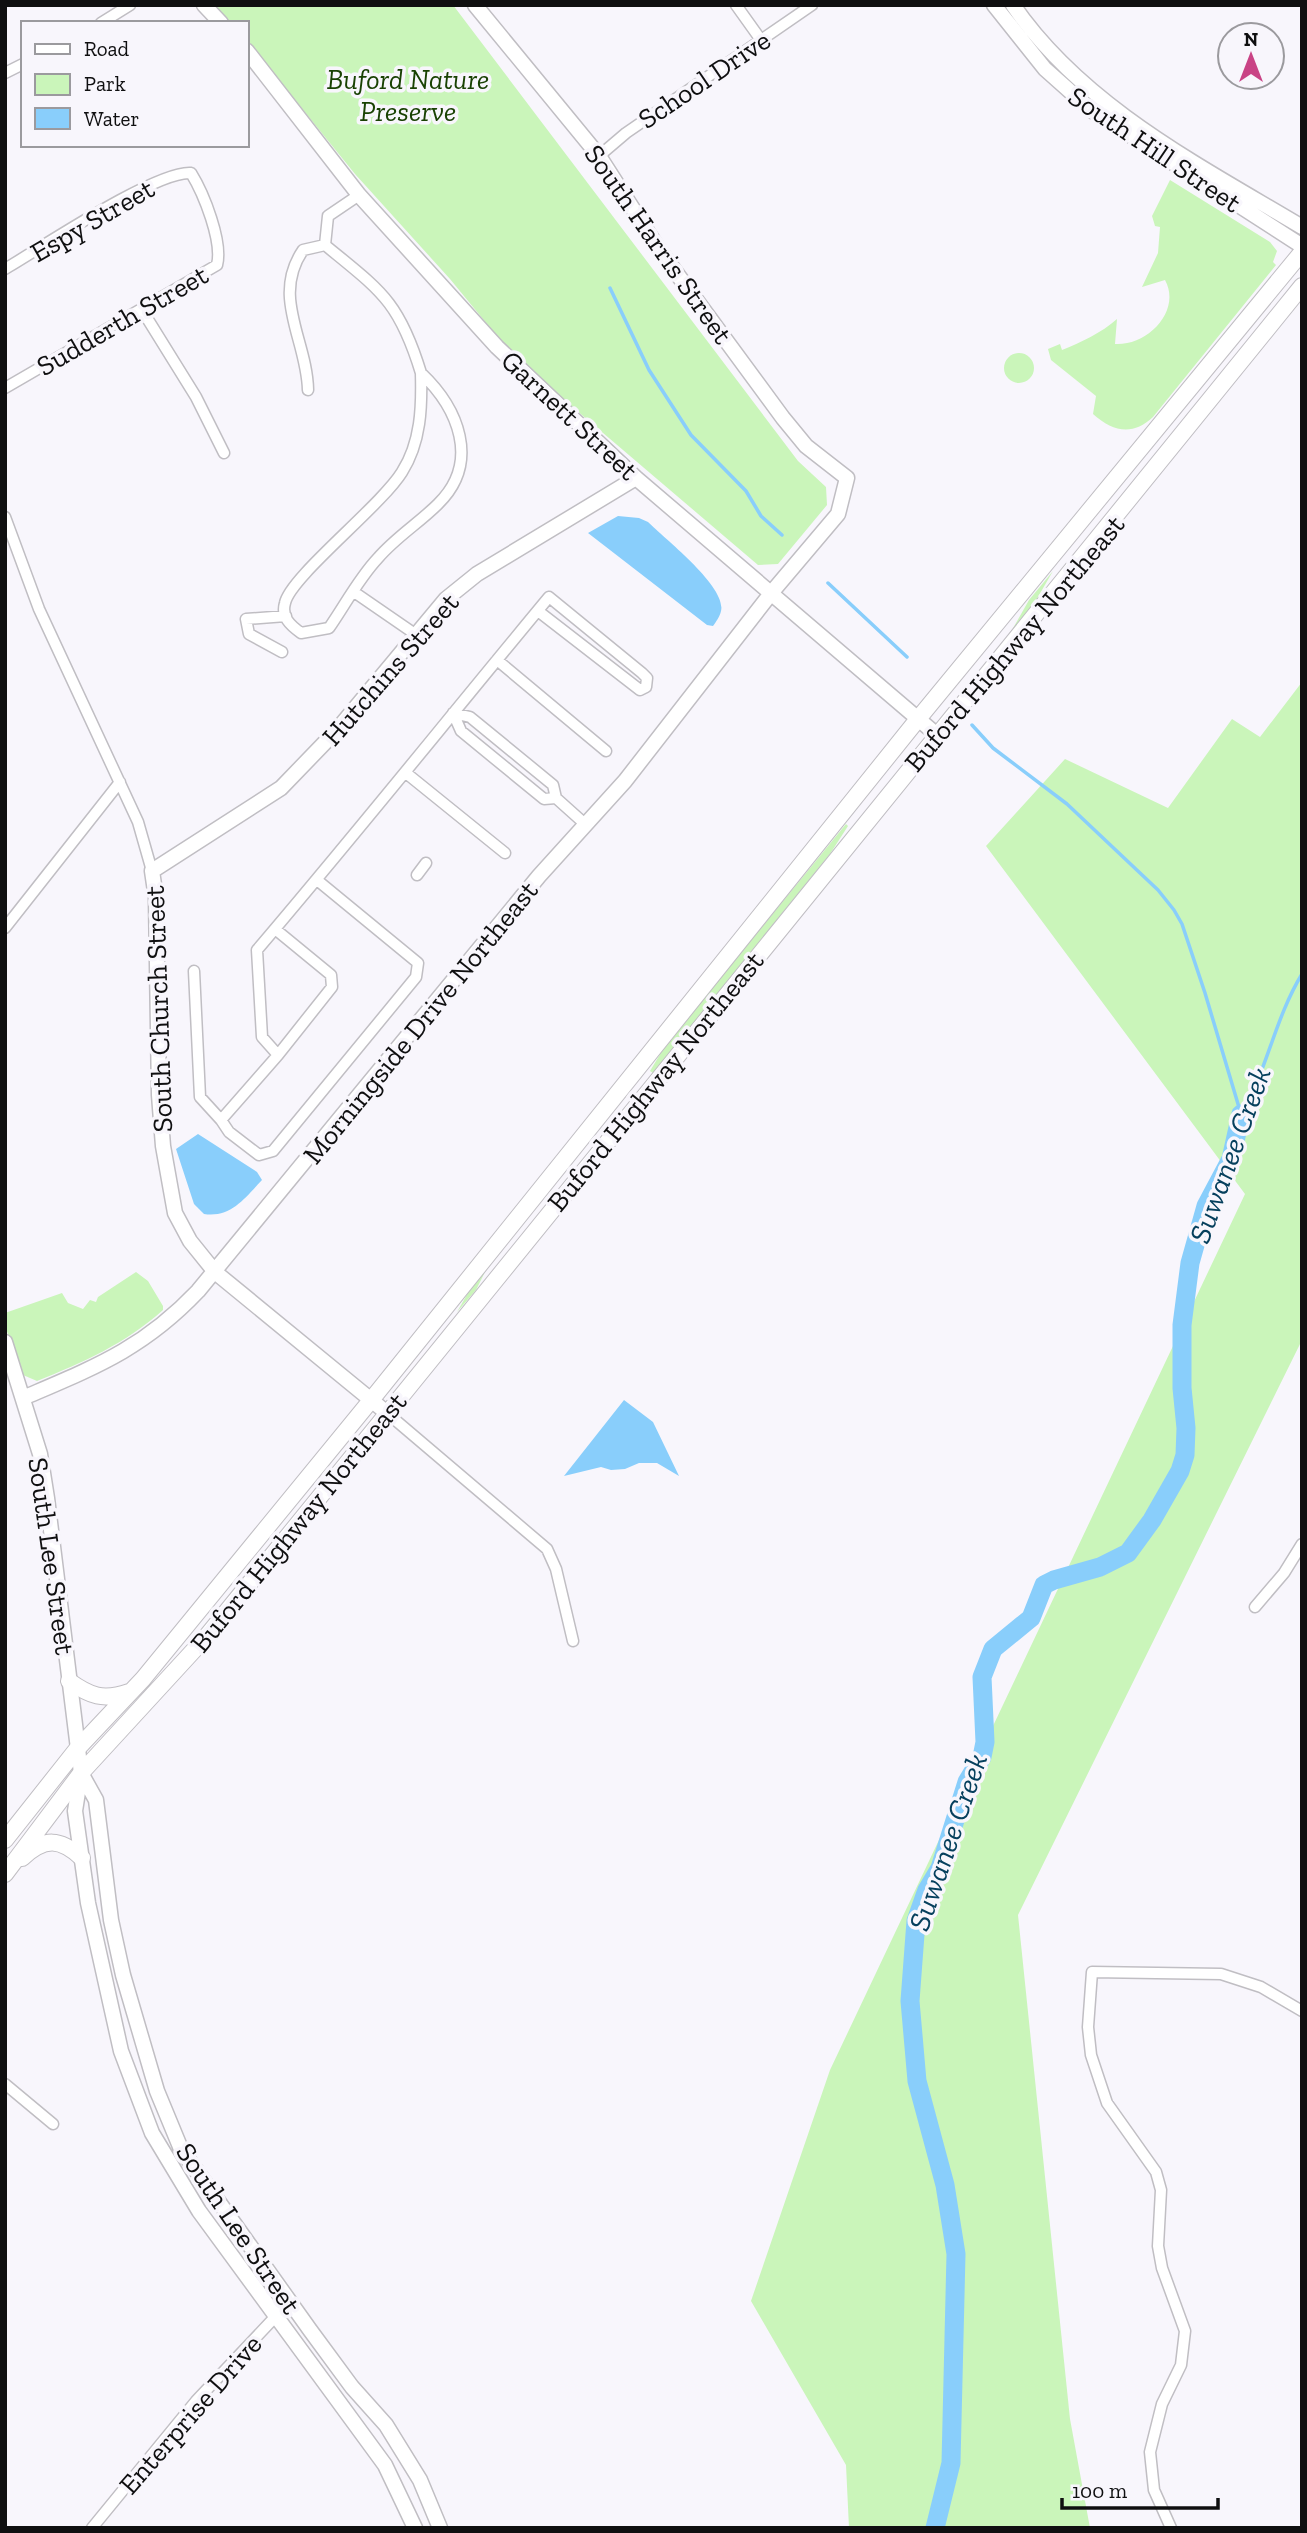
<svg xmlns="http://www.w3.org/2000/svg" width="1307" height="2533" font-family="'Zilla Slab',serif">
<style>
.green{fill:#caf5ba}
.water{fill:#89cefb}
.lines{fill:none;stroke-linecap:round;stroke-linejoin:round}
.stream{stroke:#89cefb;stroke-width:3.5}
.river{stroke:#89cefb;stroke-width:19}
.street-casing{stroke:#c0bec3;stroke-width:13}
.secondary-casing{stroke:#c0bec3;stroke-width:17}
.primary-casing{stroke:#c0bec3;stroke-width:18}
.street{stroke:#fff;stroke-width:10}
.secondary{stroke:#fff;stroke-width:14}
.primary{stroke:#fff;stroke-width:16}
.labels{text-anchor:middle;stroke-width:7;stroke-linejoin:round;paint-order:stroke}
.park-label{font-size:28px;font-style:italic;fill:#194203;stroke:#f8f6fc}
.street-label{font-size:28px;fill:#0f0f10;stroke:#f8f6fc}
.water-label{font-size:30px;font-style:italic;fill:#06405d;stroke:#f8f6fc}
</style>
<rect width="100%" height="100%" fill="#f8f6fc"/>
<path class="green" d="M215,5H453L798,461L826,487L827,505L778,564L758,565L515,358L450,279L355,174L247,41V23H230Z
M1170,180L1270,242L1277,251L1273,262L1276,265L1153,417C1133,436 1113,432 1093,414L1096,396L1051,360L1048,349L1060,344L1062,350C1082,342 1101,333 1117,319L1115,344C1147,346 1182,311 1165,280L1142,287L1158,253L1160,227L1155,226L1152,216Z
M1004 368a15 15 0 1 1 30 0a15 15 0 1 1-30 0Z
M1053,571L1031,609L1008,637L1029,600Z
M1302,682V1340L1018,1915L1070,2419L1090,2528H849L846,2465L751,2301L830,2070L1245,1194L986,846L1065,759L1168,808L1232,719L1260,737Z
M846,824L848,826L830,854L653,1073L650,1071L665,1046Z
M491,1260L476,1290L457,1312L477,1277Z
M136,1272L148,1281L163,1306V1310C125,1344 84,1362 37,1381L23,1375L5,1326V1313L62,1293L68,1303L83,1309L90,1300L96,1302L98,1297Z"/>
<path class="water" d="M618,516L639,518L648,522C665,539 727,587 721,611C720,616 716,622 713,626L707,625L588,533Z
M198,1134L257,1172L262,1180C245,1198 231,1218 204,1214L194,1204L176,1149Z
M624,1400L653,1422L679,1476L657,1463H639L625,1469L611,1470L601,1467L564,1476Z"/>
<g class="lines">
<path class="stream" d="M610,288L649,370L691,435L746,491L761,516L782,535
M828,583L907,657
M972,725L993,748L1067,804L1158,890L1174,910L1182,924L1205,993L1241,1114
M1242,1113C1267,1070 1275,1018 1302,974"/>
<path class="river" d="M935,2528L951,2463L956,2254L945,2185L917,2081L910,2001L916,1921L927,1890L940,1868L967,1782L982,1757L985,1742L982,1677L993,1649L1031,1618L1044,1585L1054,1580L1100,1567L1128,1553L1152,1520L1180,1471L1185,1455L1186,1428L1182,1388V1325L1190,1263L1206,1206L1231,1159L1241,1114"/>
<g class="street-casing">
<path id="street" d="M736,5L761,40
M101,23L130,5
M5,73L23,64
M599,156L626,133L812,5
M325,245C381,291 399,301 421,373
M5,269C41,248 157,170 191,173C204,194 223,242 217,265L5,388
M142,310L196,397L224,453
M421,373C458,408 481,462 438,504C419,523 396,537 378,558C359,578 345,605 329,628L301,633C290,625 281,617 285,603C290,577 381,506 402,472C421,442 422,407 421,373Z
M308,390C307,340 271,297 303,250L325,245L328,216L359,195
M5,517L39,609L138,822L152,871
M354,592L415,634
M282,652L249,634L246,619L286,616
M497,660L606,751
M406,773L505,853
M556,798L544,799L461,731L453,713L470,717L553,785L556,798L585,824
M417,875L426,863
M5,928L120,782
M275,929L331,975L332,987L278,1055
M194,971L200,1097L221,1120L278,1055L262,1037L257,950C356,834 451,715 549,597L642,673L647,678L646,687L640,690L538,611
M221,1120L229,1132L259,1155L273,1151L416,977L418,963L317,880
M387,1413L547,1549L556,1569L573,1641
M1255,1607L1284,1573L1302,1544
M5,2084L53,2124
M92,2528L196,2401L276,2316L292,2305
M1171,2528L1154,2490L1150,2452L1162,2404L1181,2365L1185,2331L1162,2268L1158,2246L1161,2190L1156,2172L1107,2103L1091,2055L1088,2027L1092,1972L1221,1974L1261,1987L1302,2011"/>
</g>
<g class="secondary-casing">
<path id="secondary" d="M204,5L221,23
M994,5L1045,69L1091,110L1302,246
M1013,5C1082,106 1200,166 1302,227
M247,51L359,195L497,347L636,478L937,735
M5,1342L40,1454L47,1498L81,1773L75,1811L88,1903L121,2051L152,2133L199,2211L385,2465L415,2528
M23,1398C95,1367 143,1349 198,1291L539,876L625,781L772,592L838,514L847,478L806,446L783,418L658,248L599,156L475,5
M387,1413L215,1272L190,1241L175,1213L163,1146L159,1095L156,898L152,871L281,788L337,730L446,599L477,574L636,478
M81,1773L96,1800L111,1920L123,1975L157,2091L181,2149L310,2330L352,2387L386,2425L420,2480L440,2528"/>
</g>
<g class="primary-casing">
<path id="primary" d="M69,1681C90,1696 103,1701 129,1692
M5,1840L77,1749L143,1679L372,1399L918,719L1302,252
M22,1858C45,1837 60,1838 82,1858
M5,1874L81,1773L206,1637L1302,286"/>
</g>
<use href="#street" class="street"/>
<use href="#secondary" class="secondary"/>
<use href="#primary" class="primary"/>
</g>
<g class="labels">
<g class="park-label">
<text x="408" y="89">Buford Nature<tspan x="408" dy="32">Preserve</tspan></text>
</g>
<g class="street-label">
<text transform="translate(704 79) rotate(-34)" y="10">School Drive</text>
<text transform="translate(1155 149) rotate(34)" y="10">South Hill Street</text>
<text transform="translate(92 220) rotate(-30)" y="10">Espy Street</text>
<text transform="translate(659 244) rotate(55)" y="10">South Harris Street</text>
<text transform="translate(122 320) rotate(-30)" y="10">Sudderth Street</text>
<text transform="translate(570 415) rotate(43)" y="10">Garnett Street</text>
<text transform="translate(1014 643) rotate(-50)" y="10">Buford Highway Northeast</text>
<text transform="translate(390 669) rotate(-49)" y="10">Hutchins Street</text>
<text transform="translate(158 1009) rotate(-92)" y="10">South Church Street</text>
<text transform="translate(420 1022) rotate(-51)" y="10">Morningside Drive Northeast</text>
<text transform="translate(655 1081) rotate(-51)" y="10">Buford Highway Northeast</text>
<text transform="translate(298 1522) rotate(-51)" y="10">Buford Highway Northeast</text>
<text transform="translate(52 1556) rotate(82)" y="10">South Lee Street</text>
<text transform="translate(239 2228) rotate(56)" y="10">South Lee Street</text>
<text transform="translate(190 2414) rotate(-49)" y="10">Enterprise Drive</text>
</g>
<g class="water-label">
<text transform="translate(1230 1155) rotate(-70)" y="10">Suwanee Creek</text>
<text transform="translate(948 1842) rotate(-71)" y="10">Suwanee Creek</text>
</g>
</g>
<rect width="1307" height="2533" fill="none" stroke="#0f0f10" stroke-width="14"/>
<rect x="21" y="21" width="228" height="126" fill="#f8f6fc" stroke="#9b9a9e" stroke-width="2"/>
<rect x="35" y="44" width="35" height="10" fill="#ffffff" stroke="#9b9a9e" stroke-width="2"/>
<text x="84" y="56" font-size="21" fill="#0f0f10">Road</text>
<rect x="35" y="74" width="35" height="21" fill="#caf5ba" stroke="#9b9a9e" stroke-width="2"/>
<text x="84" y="91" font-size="21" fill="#0f0f10">Park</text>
<rect x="35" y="108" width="35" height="21" fill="#89cefb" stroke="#9b9a9e" stroke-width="2"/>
<text x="84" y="126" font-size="21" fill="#0f0f10">Water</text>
<g transform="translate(1251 56)"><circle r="33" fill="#f8f6fc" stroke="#9b9a9e" stroke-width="2"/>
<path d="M0-5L12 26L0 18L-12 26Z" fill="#c94385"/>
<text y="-10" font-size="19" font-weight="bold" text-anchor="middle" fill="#0f0f10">N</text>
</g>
<path d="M1062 2498v10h156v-10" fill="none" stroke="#0f0f10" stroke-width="3.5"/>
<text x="1072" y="2498" font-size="21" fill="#0f0f10" stroke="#f8f6fc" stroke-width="5" paint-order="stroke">100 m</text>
</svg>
